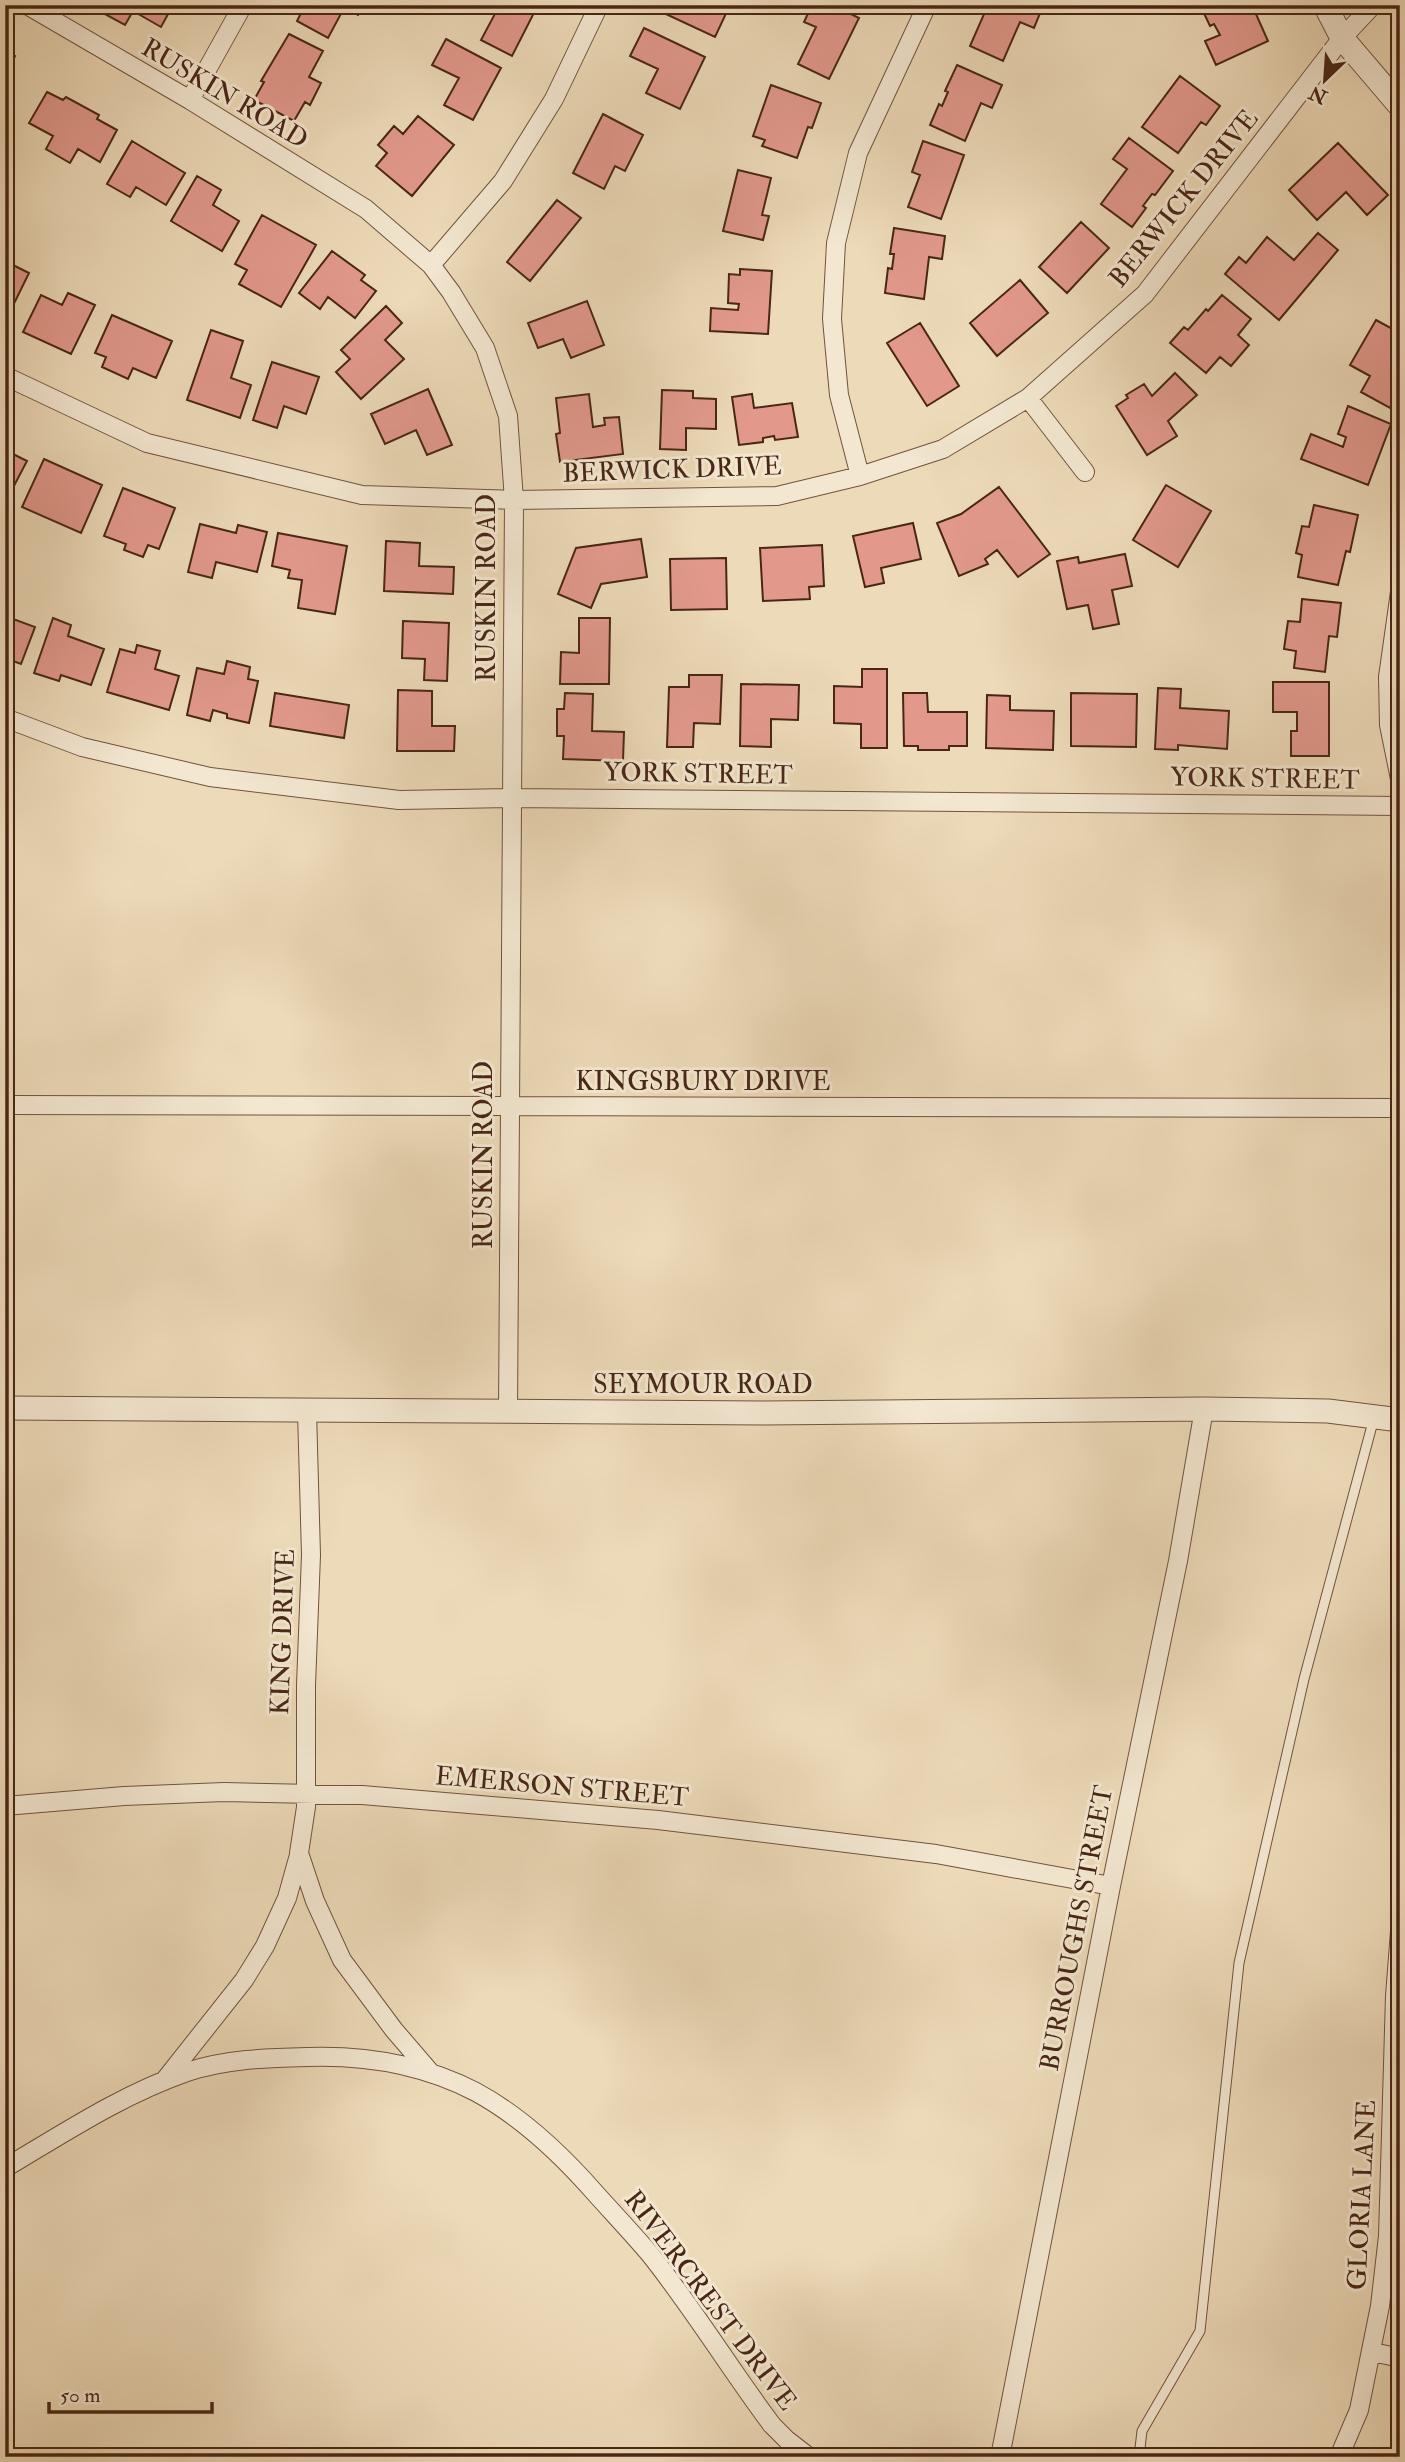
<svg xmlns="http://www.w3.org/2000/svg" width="1405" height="2462" font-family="'IM FELL Double Pica',serif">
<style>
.building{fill:#e2998c;stroke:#492615;stroke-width:2}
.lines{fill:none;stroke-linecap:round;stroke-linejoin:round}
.service-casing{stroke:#72533e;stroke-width:11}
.minor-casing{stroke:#72533e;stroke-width:20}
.tertiary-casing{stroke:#72533e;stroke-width:25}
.service{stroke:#f3e7d1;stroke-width:9}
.minor{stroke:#f3e7d1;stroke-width:18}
.tertiary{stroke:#f3e7d1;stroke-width:23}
.labels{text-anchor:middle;stroke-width:6;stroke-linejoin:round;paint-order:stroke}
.street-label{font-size:26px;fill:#492615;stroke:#f3e7d1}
</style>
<rect width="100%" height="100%" fill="#eddab8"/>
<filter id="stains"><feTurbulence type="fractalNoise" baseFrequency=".00286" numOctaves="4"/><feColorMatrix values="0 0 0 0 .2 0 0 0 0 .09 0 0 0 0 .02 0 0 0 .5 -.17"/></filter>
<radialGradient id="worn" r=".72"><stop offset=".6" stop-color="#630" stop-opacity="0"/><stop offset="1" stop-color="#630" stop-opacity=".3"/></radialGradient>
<path class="building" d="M103,5H173L161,27L133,11L125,25L99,11Z
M305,5H363L358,15L344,8L328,38L297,21Z
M488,5H538L512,56L481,40L497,10Z
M655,5H730L715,37L653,8Z
M812,5H833L859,18L829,79L798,64L816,27L804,22Z
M988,5L1043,6L1034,28L1020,22L1003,61L970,46Z
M1204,5H1252L1268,41L1216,65L1205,41L1220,35L1214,24L1210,26L1201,7Z
M644,28L705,57L680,109L646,93L658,69L630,56Z
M289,34L323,51L309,77L321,83L310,105L305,102L294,121L254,100L264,82L261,81Z
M446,39L501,68L473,120L444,105L459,78L432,65Z
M5,51L15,56L5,78Z
M957,65L1002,85L992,108L981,103L965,141L930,125L939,104L942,106L948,92L945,91Z
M1180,76L1220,106L1206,125L1201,122L1178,153L1142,127Z
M771,85L821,103L812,128L808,127L797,158L762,146L765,140L753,136Z
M47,92L63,100L66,97L99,115L97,119L117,130L100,162L78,149L70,163L46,149L53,136L29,123Z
M603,114L643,135L625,171L615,166L604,189L573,173Z
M418,116L454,145L412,196L376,166L387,153L378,145L394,126L403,134Z
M1129,138L1173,171L1155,195L1152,194L1143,206L1146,208L1132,227L1101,204L1127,169L1113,159Z
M132,141L185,173L166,205L136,187L130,197L107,184Z
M923,141L964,155L941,219L908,207L920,175L912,172Z
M1338,143L1388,195L1367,215L1346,192L1317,220L1289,190Z
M738,170L771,178L762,215L769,216L763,240L723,231Z
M197,176L221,190L213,205L239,221L222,251L171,221Z
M557,200L581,218L530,281L507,262Z
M262,215L316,245L281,307L239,284L247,270L235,264Z
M1081,222L1109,248L1067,293L1039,267Z
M894,228L945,236L942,259L929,257L924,299L885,293L888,268L892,269L894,254H890Z
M1318,233L1338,250L1279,320L1225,274L1239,257L1246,263L1267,237L1294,260Z
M332,251L365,275L361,280L376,291L355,318L328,297L320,309L299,293Z
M5,261L29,273L7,318L5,317Z
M740,269L772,271L768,334L710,331L711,308L738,310L739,304L728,303L729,274L740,275Z
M1020,280L1048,313L997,356L970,323Z
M68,293L95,305L71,354L23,332L41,295L62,305Z
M1222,295L1251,319L1238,335L1249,345L1231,366L1220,357L1206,373L1170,343L1184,327L1188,330L1206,309L1208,311Z
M587,301L604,345L571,358L563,339L538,348L528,323Z
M386,306L402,323L385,340L404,359L361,399L336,372L350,359L341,350Z
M112,315L172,341L156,378L133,368L128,379L102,367L106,357L95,353Z
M1376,320L1400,333V391L1390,408L1361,392L1370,376L1350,365Z
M920,323L959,386L927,406L887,343Z
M211,330L243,341L231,378L251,385L240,418L187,400Z
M272,362L319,377L306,414L284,406L277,428L253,420Z
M1175,373L1197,395L1168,421L1177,436L1147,455L1116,406L1128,398L1126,395L1144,384L1152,396Z
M428,389L452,445L427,455L416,430L385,444L371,414Z
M662,390L693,391V398L716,399V429L686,428V450L660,449Z
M589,394L593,427L605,425L604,418L619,417L623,454L560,462L556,434L560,433L556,398Z
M752,394L754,408L792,403L798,437L775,440L774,436L763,438V442L739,445L732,397Z
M1348,406L1391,424L1368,485L1301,459L1311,434L1343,447L1346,437L1338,434Z
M5,450L27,461L5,503Z
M44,459L102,485L81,533L22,507Z
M1166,485L1211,511L1178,567L1133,540Z
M999,487L1050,554L1018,577L997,550L985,559L988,564L959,576L937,523L961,514Z
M123,488L175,508L159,549L148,545L143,557L124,550L126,544L104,536Z
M1314,505L1358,515L1350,552L1346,551L1338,585L1298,577L1302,555L1296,553L1302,526L1309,527Z
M913,523L921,559L881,568L884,583L865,587L853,536Z
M200,524L236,533L238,525L267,532L257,572L216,562L212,578L188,572Z
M278,533L347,546L335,614L298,608L302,580L288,578L290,570L272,566Z
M641,539L647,577L601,584L591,608L558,594L576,548Z
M386,541L420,543L419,566L454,567L453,594L384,591Z
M822,545L824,586L809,587L810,599L763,601L760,548Z
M1125,554L1132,586L1112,590L1119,624L1093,629L1088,605L1067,609L1057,561L1078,557L1079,563Z
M726,558L727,609L671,610L670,559Z
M1302,599L1341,603L1337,637L1329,636L1325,672L1294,668L1296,651L1284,649L1288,621L1300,622Z
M5,616L35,627L21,664L5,658Z
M53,618L71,625L68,636L104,649L91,685L61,675L59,681L34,673Z
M579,618H610L609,684H560L561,652L579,653Z
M403,621L449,623L447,681L424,680L425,659L402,658Z
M137,645L160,651L155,669L179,676L169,710L107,692L120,649L135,653Z
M227,661L250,667L248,679L258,681L249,723L227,718V714L213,710L210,721L187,715L197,668L224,674Z
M862,669H887V748H861V724L834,723V686L862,687Z
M689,675H722L720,724L694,723L693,747H667L669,687H689Z
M1273,682H1329V756H1291V731H1297V712H1273Z
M741,684L799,685L798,720L771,719V747L740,746Z
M1158,688L1181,689L1180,708L1229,711L1227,749L1178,745V750L1155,749Z
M398,690L432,691V726H455L454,751H397Z
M275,693L349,705L344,738L270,726Z
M565,693L593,694L592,731L624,732L623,761L563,759L564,736H557V709H564Z
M903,693H927L928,712H967V746H949V750H918V746H904Z
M1071,693L1137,694L1136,747L1071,746Z
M987,695L1010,696V710L1054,711L1053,750L986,748Z"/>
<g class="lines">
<g class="service-casing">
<path id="service" d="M1139,2457L1142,2431L1200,2331L1239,1963L1304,1679L1374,1418"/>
</g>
<g class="minor-casing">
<path id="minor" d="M27,5L190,100L366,209L431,265L451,292L485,348L508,416L514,500L508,1412
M190,100L243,5
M431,265L503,181L554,99L599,5
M5,376L147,443L362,495L514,500L777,496L860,476L943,449L1028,398L1145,294L1342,38L1373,5
M1028,398L1085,472
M860,476L839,395L832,319L836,243L858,153L927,5
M1400,592L1388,677L1389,725L1400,779
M5,718L82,747L210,777L399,800L512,798L1400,806
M5,1105L1400,1108
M307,1411L311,1555L306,1685V1807L299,1853L315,1901L342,1960L394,2030L431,2073
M5,1806L124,1796L224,1792L362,1795L658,1820L936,1854L1111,1886
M164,2081L244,1980L265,1946L287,1898L299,1855
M5,2168C64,2133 121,2095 187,2072C226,2059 266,2058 307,2057C365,2055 424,2065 476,2092C522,2117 562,2155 596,2194C614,2214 632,2233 649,2253C693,2308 730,2369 772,2425L787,2440L809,2457
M1373,2352L1400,2358
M1000,2457L1111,1886L1178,1561L1204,1409
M1339,2457L1359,2410L1380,2306L1388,2236L1395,1996L1400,1931"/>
</g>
<g class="tertiary-casing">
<path id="tertiary" d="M1325,5L1342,38L1400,106
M5,1408L764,1413L1204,1409L1328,1411L1400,1420"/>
</g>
<use href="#service" class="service"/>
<use href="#minor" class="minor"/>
<use href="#tertiary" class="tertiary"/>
</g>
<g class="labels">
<g class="street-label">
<text transform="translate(225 93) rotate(31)" y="9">RUSKIN ROAD</text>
<text transform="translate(1183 198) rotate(-51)" y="9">BERWICK DRIVE</text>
<text transform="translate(672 469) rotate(-2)" y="9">BERWICK DRIVE</text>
<text transform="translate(486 588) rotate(-90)" y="9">RUSKIN ROAD</text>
<text transform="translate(698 773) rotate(1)" y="9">YORK STREET</text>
<text transform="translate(1265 778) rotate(1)" y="9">YORK STREET</text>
<text x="703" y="1090">KINGSBURY DRIVE</text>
<text transform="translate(483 1155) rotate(-90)" y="9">RUSKIN ROAD</text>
<text x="703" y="1393">SEYMOUR ROAD</text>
<text transform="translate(282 1632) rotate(-88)" y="9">KING DRIVE</text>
<text transform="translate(562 1786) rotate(5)" y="9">EMERSON STREET</text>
<text transform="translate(1076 1928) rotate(-79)" y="9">BURROUGHS STREET</text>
<text transform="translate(1361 2195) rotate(-87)" y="9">GLORIA LANE</text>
<text transform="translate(711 2300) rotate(53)" y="9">RIVERCREST DRIVE</text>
</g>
</g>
<rect width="1405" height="2462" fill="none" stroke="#eddab8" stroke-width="28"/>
<rect x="7" y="7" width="1391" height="2448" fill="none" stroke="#492615" stroke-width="3.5"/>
<rect x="14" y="14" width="1377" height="2434" fill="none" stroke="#492615" stroke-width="2"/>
<g transform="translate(1325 80) rotate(205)" stroke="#f3e7d1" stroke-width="5" paint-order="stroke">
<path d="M0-5L12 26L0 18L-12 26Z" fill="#492615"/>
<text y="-10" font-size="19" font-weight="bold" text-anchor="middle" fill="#492615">N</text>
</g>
<path d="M49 2402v10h163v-10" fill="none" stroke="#492615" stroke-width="3.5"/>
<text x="60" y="2402" font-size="21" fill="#492615" stroke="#f3e7d1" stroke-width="5" paint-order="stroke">50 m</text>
<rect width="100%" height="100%" filter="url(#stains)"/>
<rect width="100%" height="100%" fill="url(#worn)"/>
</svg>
